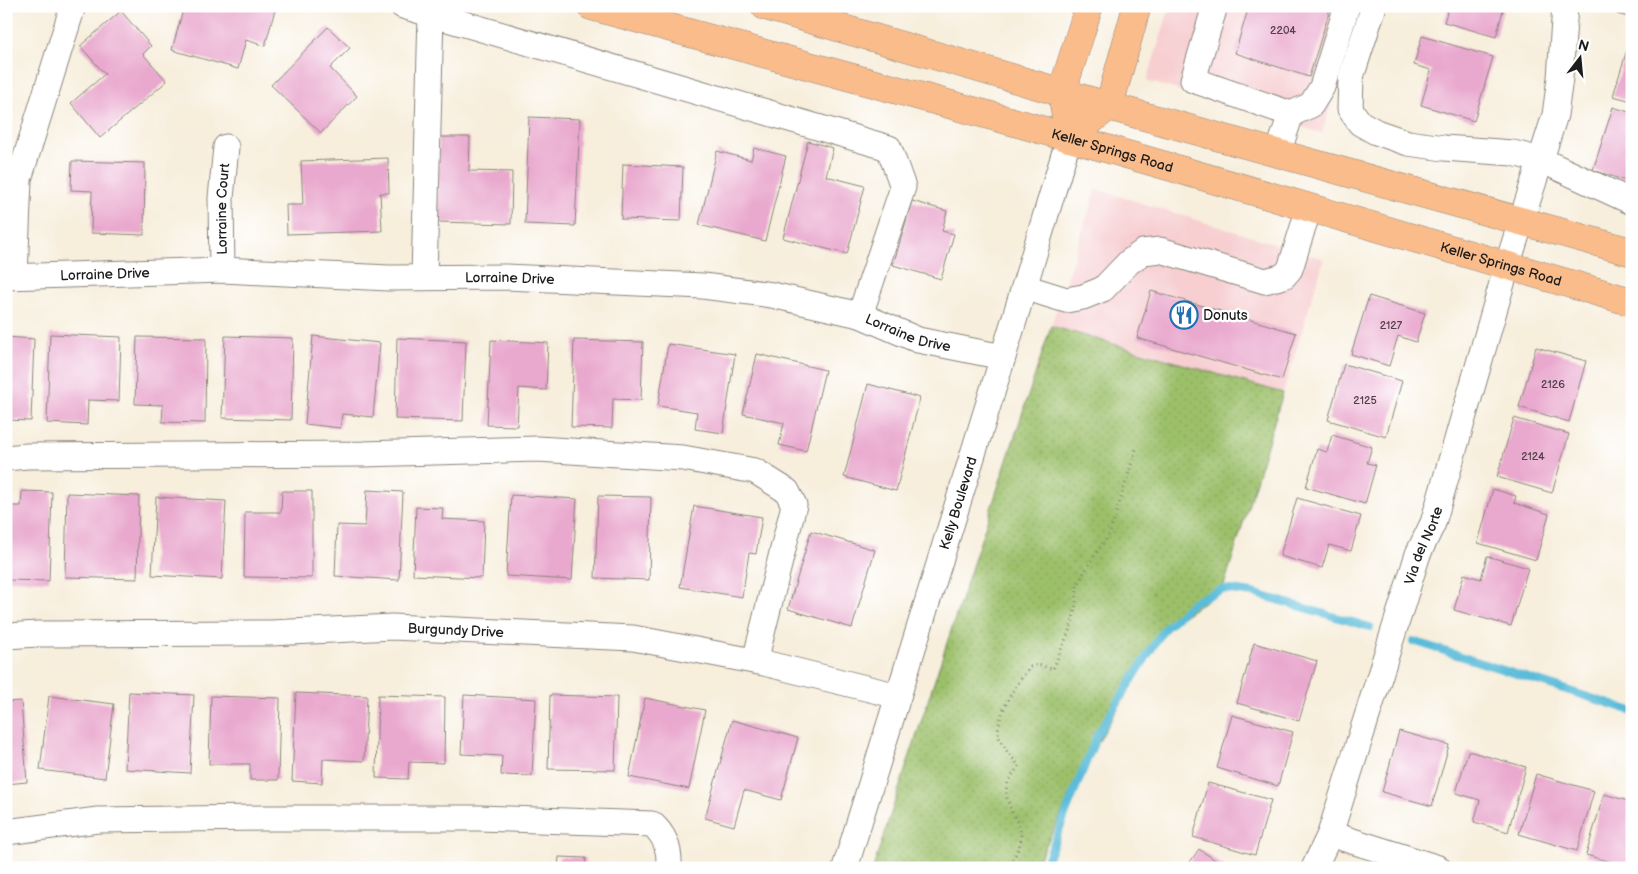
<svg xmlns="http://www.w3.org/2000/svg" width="1638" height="874" font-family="'Balsamiq Sans',sans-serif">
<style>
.built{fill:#f7cfd1}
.park{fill:url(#park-dots);stroke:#5c6e43}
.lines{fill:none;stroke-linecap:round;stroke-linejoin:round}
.stream{stroke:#5abcd9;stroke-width:8}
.building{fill:#e9a8ce}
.minor-casing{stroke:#8a857c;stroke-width:27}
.major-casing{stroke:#8a857c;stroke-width:29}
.path{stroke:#8a857c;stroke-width:3;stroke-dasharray:1 4;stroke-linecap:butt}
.minor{stroke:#fff;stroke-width:25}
.major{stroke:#fabc8b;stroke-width:28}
.labels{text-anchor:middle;stroke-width:4.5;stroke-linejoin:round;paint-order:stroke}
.number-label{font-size:11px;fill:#4f3f48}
.street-label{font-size:14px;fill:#1c1c1c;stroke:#fff}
.poi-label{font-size:14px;fill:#1c1c1c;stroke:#fff;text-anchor:start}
</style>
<defs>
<pattern id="park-dots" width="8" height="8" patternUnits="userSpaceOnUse" patternTransform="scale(1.25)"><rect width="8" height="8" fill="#9cc06a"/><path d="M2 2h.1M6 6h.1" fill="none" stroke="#86a45b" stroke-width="1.8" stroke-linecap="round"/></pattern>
</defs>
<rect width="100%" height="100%" fill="#fff"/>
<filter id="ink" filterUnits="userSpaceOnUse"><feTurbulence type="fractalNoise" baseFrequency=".02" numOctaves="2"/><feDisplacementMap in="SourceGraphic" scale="10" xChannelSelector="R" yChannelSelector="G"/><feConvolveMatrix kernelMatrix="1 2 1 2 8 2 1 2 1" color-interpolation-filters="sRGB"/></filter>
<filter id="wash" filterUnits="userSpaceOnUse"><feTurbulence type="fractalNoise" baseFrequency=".0096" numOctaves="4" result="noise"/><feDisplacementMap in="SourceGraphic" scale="20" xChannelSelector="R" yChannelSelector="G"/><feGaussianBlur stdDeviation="1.12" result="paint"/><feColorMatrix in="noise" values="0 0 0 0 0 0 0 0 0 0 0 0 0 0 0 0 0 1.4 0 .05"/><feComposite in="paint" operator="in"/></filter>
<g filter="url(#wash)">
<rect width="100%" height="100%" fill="#f7eedc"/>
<path class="built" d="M1170,6H1364L1322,133L1147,81Z
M1096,189L1324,259L1283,393L1051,326Z"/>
<path class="park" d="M1051,326L1283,393L1223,589L1164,629L1085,765L1035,868H873Z"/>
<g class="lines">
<path class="stream" d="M1413,641L1632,711
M1044,868L1097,735L1164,629L1193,602L1223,589L1253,593L1370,627"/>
</g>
<g id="blocks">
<path class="building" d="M184,6H264L275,10L265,46L246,40L238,69L172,50Z
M1249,6H1331L1309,77L1235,53Z
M1449,6H1504L1496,37L1444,22Z
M1620,6H1632V18L1617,14Z
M121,11L151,46L143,54L167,81L100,138L71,103L105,74L80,46Z
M328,27L350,48L330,68L357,96L321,133L271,85Z
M1632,33V101L1613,96Z
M1422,36L1493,57L1474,121L1421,105L1431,70L1414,65Z
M1613,107L1632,113V183L1593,170Z
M529,117L580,119L575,226L525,224Z
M439,137H470L469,171L512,172L511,224L437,222Z
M808,141L833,148L826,176L865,186L847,254L783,238Z
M754,148L786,156L765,241L699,225L717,151L751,160Z
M388,158L389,193H380L382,231L287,234L286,205H303L301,161Z
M72,161L145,163L144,235L91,233L92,191L71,190Z
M623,164L683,167L681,221L621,219Z
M912,201L947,211L942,231L954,234L941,279L893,265Z
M1151,291L1296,333L1282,380L1137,338Z
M1369,296L1425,313L1416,342L1398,336L1389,366L1351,354Z
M50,334L121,337L119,401L88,400L87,425L47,423Z
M225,336L293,338L291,420L222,418Z
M313,336L380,343L373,417L342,414L340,428L305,424Z
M6,337L34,339L31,421L6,420Z
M137,337L206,338L205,423L162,422L163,405L135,404Z
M397,338L466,341L463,421L395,419Z
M491,340L548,343L546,390L519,388L517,426L487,425Z
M574,340L643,342L641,400L613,399L612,428L571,427Z
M668,344L735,354L723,433L695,429L697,412L658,406Z
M1536,347L1586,361L1569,422L1519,407Z
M757,354L825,370L806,451L779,445L784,423L743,414Z
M1344,364L1402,381L1386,437L1328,420Z
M868,384L920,398L896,491L844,477Z
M1514,418L1569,434L1552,493L1497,477Z
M1332,435L1372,447L1367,463L1376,465L1365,504L1306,487L1317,449L1327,452Z
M1493,489L1516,496L1514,503L1549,514L1536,560L1478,543Z
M367,490L403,492L399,580L335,576L337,525L365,526Z
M22,491L52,492L49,581L6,580V506H21Z
M282,491H312V578L244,577L245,512H281Z
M67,493L139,496L137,579L65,577Z
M511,495L577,499L572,580L506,576Z
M598,496L651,497L649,580L595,578Z
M156,497L226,501L222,579L152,575Z
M1297,498L1361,516L1351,551L1329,545L1322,568L1280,556Z
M694,506L762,517L756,554L749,553L742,597L680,587Z
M416,507L443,508L442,519L484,521L482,578L413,575Z
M811,531L875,550L852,628L788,609Z
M1487,556L1528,568L1511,626L1454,610L1464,574L1481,579Z
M1254,643L1317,661L1299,721L1237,703Z
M129,692L194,695L190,773L125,769Z
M296,693L367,696L364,761L323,759L322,783L292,781Z
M378,695L445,697L444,763L409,762L408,779L376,778Z
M464,695L536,699L532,776L501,775L502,756L461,754Z
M550,695L617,697L615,770L548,769Z
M49,696L114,704L105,778L40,770Z
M211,696L280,698L278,780H250V764H209Z
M645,698L705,710L689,789L629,777Z
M21,701L27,782L6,784V702Z
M1232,715L1293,732L1278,786L1217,768Z
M732,720L798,738L781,800L744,790L734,826L705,818Z
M1399,731L1449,745L1432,806L1382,792Z
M1468,751L1526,767L1508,832L1474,822L1480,800L1456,793Z
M1536,774L1594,791L1577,851L1519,834Z
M1208,783L1271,800L1255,855L1193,837Z
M1604,794L1632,802V868L1586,855Z
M1199,849L1227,868H1186Z
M559,857L586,858L585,868H558Z"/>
</g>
</g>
<g filter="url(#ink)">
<use href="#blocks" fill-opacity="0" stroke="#8a857c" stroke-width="1"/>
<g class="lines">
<g class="minor-casing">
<g id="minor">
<path d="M403,6L889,148L903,187L860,315"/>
<path d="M1215,6L1193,80L1291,114L1311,105L1322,87L1347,6"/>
<path d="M1374,6L1351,77L1350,109L1360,123L1376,132L1408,143L1444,148L1513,153L1541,160L1632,202"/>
<path d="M1278,153L1291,114"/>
<path id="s1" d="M222,270L221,198L226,147"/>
<path d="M15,276L19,179L73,6"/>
<path id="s2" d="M6,277L222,270L389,278L506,277L703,286L772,295L860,315L918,340L1003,357"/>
<path d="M424,277L431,14"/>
<path d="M1024,287L1066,300L1083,297L1103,289L1129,262L1143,252L1160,250L1265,281L1284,276L1290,269L1309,208"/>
<path d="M6,458L27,456L363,454L538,449L683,458L755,471L787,491L794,505L755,661"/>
<path id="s3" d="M6,636L38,634L271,633L392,627L633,638L764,663L898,696"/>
<path d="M6,832L98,820L265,818H479L652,824C666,836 670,850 669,868"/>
<path d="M1330,834L1438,868"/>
<path id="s4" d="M845,868L1003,357L1069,138"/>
<path id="s5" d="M1314,868L1330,834L1418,554L1433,523L1507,266L1555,115L1560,78L1565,6"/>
</g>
</g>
<g class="major-casing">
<g id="major">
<path id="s6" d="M591,6C734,46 878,84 1021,124C1225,182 1428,243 1632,302"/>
<path d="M765,6L1129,112L1632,252"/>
<path d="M1069,138L1109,106L1137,6"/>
<path d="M1069,138L1062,92L1089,6"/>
</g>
</g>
<path class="path" d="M1008,868C1013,858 1022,846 1021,835C1019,818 1003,804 1007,786C1008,780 1015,771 1019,766C1012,757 1003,748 999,737C994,716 1018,682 1030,667L1039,665L1053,669L1072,624L1076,604L1077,587L1085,570L1110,533L1137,446"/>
<use href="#minor" class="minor"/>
<use href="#major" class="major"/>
</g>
</g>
<defs>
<g id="restaurant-ring" transform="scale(1.4375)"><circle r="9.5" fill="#fff" stroke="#1f6fb2" stroke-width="1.5"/><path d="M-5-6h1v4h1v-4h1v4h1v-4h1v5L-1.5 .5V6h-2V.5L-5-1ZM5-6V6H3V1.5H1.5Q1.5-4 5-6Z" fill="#1f6fb2"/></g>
</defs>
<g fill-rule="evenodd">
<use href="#restaurant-ring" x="1184" y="315"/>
</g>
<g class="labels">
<g class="number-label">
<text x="1283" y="34">2204</text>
<text x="1391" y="329">2127</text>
<text x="1553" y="388">2126</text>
<text x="1365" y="404">2125</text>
<text x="1533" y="460">2124</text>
</g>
<g class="street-label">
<text dy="5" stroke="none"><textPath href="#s6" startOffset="541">Keller Springs Road</textPath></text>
<text dy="5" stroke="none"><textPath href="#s1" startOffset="61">Lorraine Court</textPath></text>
<text dy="5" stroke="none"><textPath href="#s6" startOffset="946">Keller Springs Road</textPath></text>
<text dy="5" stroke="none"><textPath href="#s2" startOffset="99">Lorraine Drive</textPath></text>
<text dy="5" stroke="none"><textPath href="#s2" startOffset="504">Lorraine Drive</textPath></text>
<text dy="5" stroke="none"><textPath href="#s2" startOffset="909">Lorraine Drive</textPath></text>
<text dy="5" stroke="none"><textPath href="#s4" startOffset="382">Kelly Boulevard</textPath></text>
<text dy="5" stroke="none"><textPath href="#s5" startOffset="341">Via del Norte</textPath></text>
<text dy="5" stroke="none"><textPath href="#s3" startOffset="450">Burgundy Drive</textPath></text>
</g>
<g class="poi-label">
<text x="1203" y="320">Donuts</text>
</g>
</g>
<rect width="1638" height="874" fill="none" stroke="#fff" stroke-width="25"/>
<g transform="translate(1580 58) rotate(16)" stroke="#ffffff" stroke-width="4" paint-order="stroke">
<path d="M0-4L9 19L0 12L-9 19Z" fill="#1c1c1c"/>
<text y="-8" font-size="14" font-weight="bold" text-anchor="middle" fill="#1c1c1c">N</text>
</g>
</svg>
